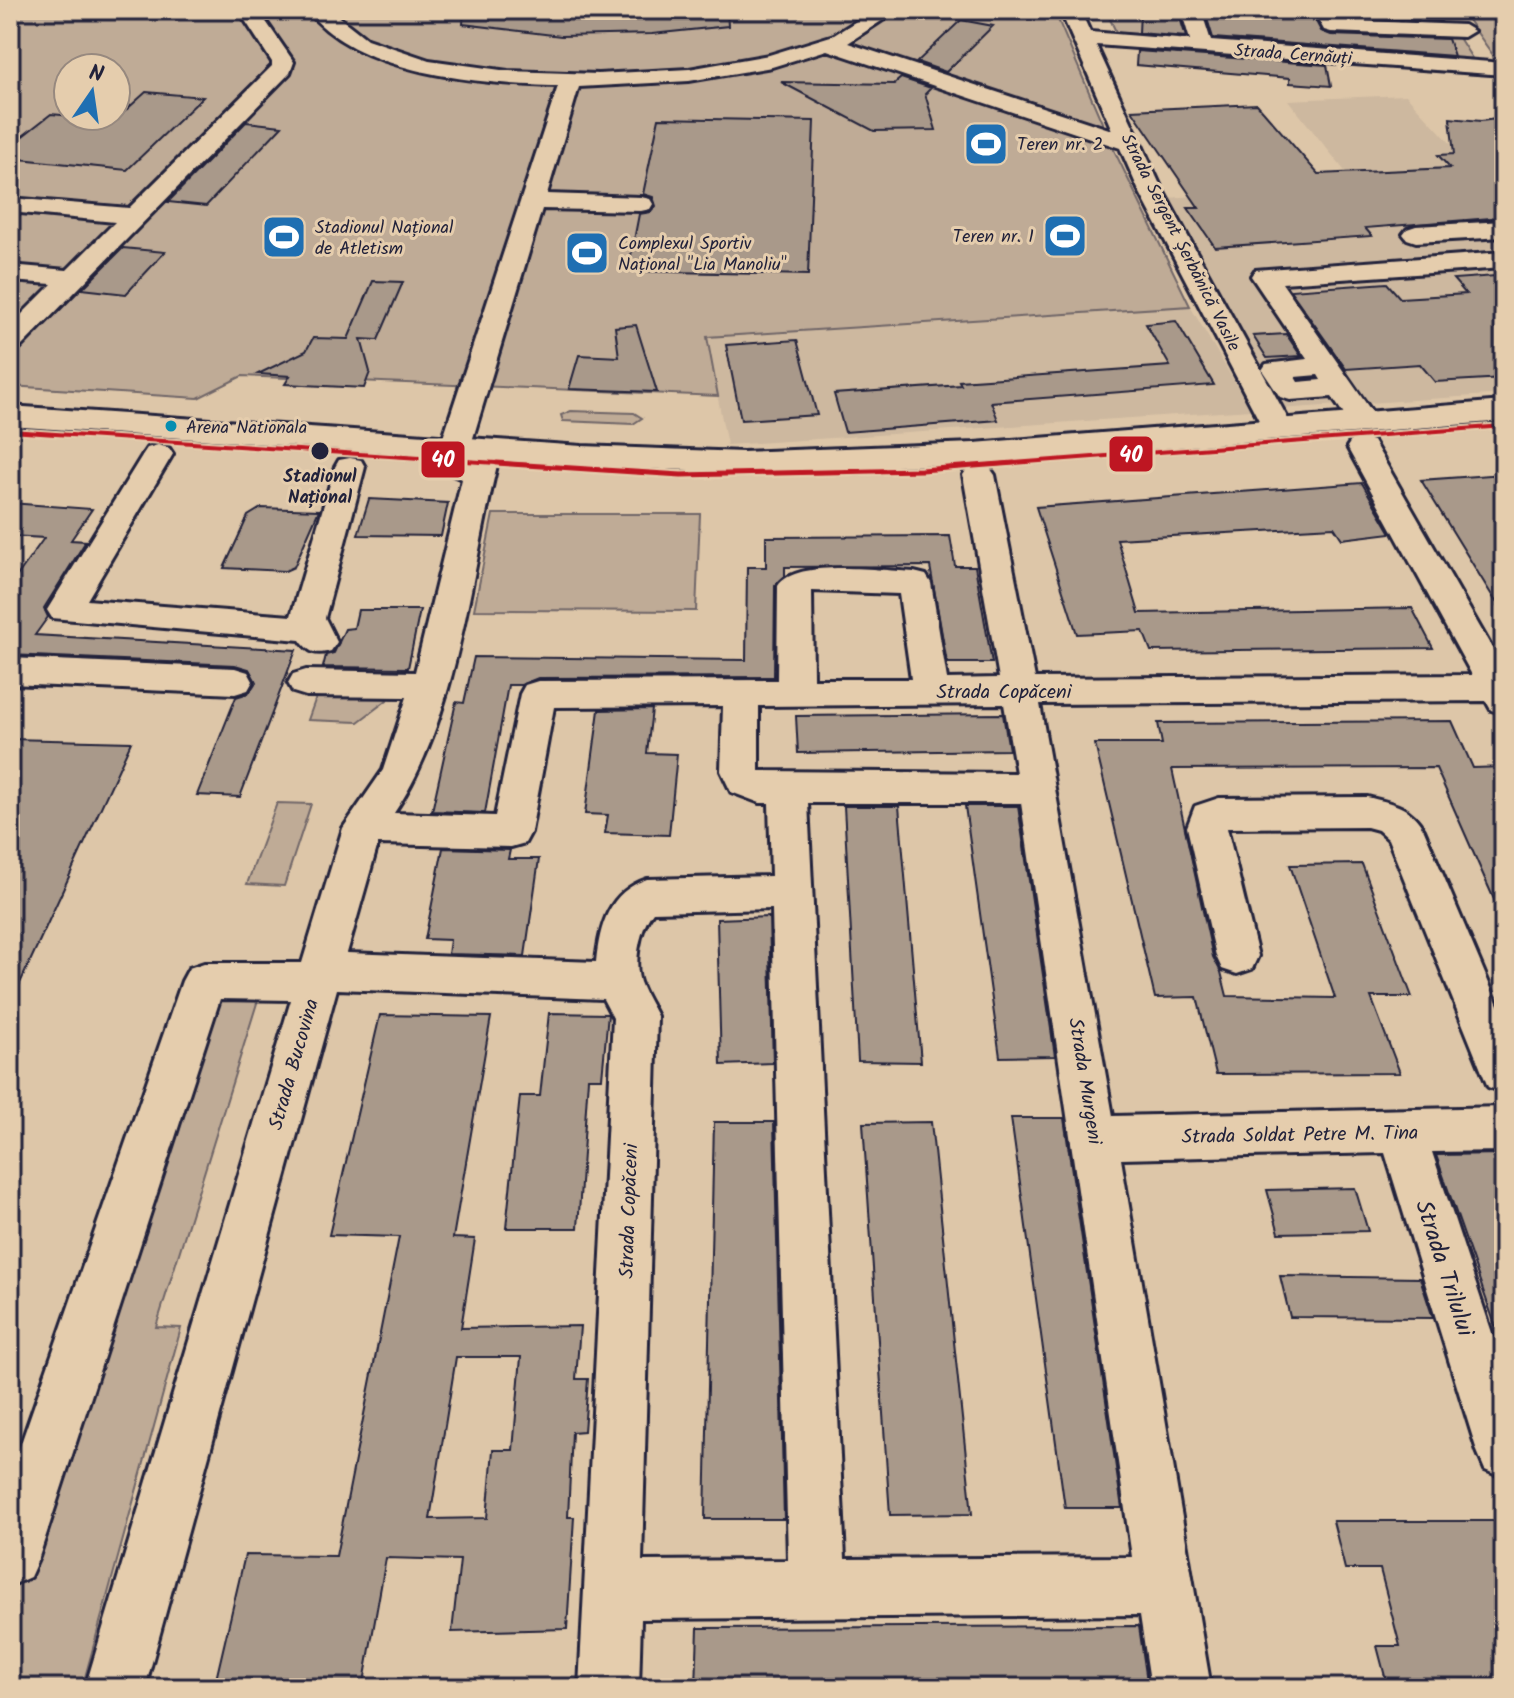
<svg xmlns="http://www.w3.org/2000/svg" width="1514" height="1698" font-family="Kalam,sans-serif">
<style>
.built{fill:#cdb89f}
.green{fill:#bfab96;stroke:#706668;stroke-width:2;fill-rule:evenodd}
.building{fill:#a9998a;stroke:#22223b;stroke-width:2;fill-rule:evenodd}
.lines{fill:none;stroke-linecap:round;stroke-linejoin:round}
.minor-casing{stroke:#22223b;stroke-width:6}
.major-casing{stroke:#22223b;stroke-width:6}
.minor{fill:#e5cdad;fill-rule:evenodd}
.major{fill:#e5cdad;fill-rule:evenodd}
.tram-1-far1-casing{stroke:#e5cdad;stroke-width:8}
.tram-1-casing{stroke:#e5cdad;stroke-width:10}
.tram-1-far1{stroke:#be1622;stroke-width:4}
.tram-1{stroke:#be1622;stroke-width:5}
.bus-dot{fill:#078eb1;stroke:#e5cdad;stroke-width:3}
.stop-dot{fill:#22223b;stroke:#e5cdad;stroke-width:3}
.labels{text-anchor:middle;stroke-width:6;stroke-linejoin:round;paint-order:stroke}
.far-street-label{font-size:18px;fill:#22223b;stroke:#e5cdad}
.far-poi-label{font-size:18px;fill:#22223b;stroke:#e5cdad;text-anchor:start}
.bus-label{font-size:18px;fill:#22223b;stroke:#e5cdad;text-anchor:start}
.far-stop-label{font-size:18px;font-weight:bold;fill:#22223b;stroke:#e5cdad}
.street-label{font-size:20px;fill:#22223b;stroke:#e5cdad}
.near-street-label{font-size:24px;fill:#22223b;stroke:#e5cdad}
.line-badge{stroke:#e5cdad;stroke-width:3}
.badge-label{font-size:22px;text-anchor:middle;font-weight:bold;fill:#fff}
</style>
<rect width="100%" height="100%" fill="#ddc6a8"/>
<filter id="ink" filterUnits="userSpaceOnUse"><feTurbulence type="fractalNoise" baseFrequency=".0125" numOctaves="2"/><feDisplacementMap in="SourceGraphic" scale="16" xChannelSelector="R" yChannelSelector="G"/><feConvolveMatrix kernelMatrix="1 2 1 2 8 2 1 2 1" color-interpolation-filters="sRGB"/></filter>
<g filter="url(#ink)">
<path class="built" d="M1406,95L1454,147L1504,144V394L1279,409L1167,198L1356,185L1288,100Z
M1190,306L1251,410L727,445L706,337Z"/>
<path class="green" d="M10,10H1054L1112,146L1190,306L707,337L718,396L242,376L198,398L10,386ZM68,68H116V116H68Z
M1094,10H1184L1194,42L1118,36L1109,17H1097Z
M1203,10H1265L1273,26L1456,33L1475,63L1215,44Z
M1461,10H1504V65H1500Z
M571,411L634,413L642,418L633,424L563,421L561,415Z
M493,514H700L696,611L474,610Z
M319,689L385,692L387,700L358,722L308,720Z
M277,803L311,804L284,886L247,884Z
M212,986L262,987L156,1327L181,1328L82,1688H10V1576Z"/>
<path class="building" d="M464,10H727L728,26L652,34L561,36L463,24Z
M1218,10L1312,14L1321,31L1331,35L1448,39L1454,56L1213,38L1205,12L1219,13Z
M1340,10H1436L1441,21L1340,17Z
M1140,12H1178L1186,37L1139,33Z
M961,20L993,26L946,72L917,62Z
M1137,51L1327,65L1331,86L1290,83V78L1136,65Z
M901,78L931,88L925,94L936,130L874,131L781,82L894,84Z
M146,92L203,97L127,170L10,158V146L51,114L115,120Z
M1257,104L1318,174L1450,168L1438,155L1454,154L1450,118L1481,121L1504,118V217L1365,228L1372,236L1215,247L1188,208H1199L1132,110Z
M659,118L814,121L808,275L628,271L639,214L651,212L656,206L653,197L643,194Z
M246,122L282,126L206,206L168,202Z
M123,248L165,252L126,294L82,289Z
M1496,276L1504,285V378L1435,382L1420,364L1346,369L1290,290L1387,283L1400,298L1466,294L1453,279Z
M373,281L403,282L378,340L361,339L370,372L364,388L285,384L290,376L258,374L306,351L313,338L348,339Z
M1176,321L1214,385L991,402L998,420L845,432L834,394L961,385L959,381L1170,366L1146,324Z
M636,325L657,392L569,389L579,355L619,357L615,327Z
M1286,334L1301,356L1267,358L1253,336Z
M797,340L817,415L741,420L726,345Z
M1504,474V615L1421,480Z
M1362,483L1391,533L1342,539L1334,527L1117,539L1139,613L1412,608L1433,648L1151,651L1143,631L1077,634L1036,507Z
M369,499L448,503L441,536L358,535Z
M10,503L92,509L71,540L86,541L44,608L48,617L35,635L296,650L240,797L197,795L236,697L249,693L256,682L249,669L235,665L10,655V586L44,538L10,536Z
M261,508L319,510L294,567L285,571L224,568L248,516Z
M950,536L955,566H975L992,663H947L930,566L785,567V576L775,586L774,677L538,678L521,685H508L485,813L432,811L456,702L464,703L474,657L746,660L747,567H766V537Z
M358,610H420L408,668L323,667L326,655L334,653L345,629L354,628Z
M652,709L647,753L677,754L669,835L605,833L608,815L585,814L599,710Z
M1003,714L1009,750L798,753L796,716Z
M1452,721L1473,768L1504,767V922L1436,768L1172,769L1213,957L1221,972L1227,996L1335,998L1290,865L1362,864L1412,997H1371L1400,1073L1216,1074L1197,997L1155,998L1095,744H1162L1158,723Z
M10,739L131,742L10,1005Z
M844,806H899L921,1062L858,1061Z
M965,806H1018L1055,1056L1000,1057Z
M443,848L510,850L508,859H539L525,956L448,954L450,940L425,939Z
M769,917L773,1063L721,1065L717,919Z
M549,1013L608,1014L602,1078H588L578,1228H506L520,1096H540Z
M380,1015L491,1017L453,1238L475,1239L461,1328L580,1326L576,1379H588L584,1431L572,1432L568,1517H574L567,1629L452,1632L460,1560L386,1558L363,1688H214L245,1555L336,1556L399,1237L329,1235ZM456,1357H521L513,1450H493L487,1518L430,1519Z
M1011,1118H1064L1122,1508H1065Z
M714,1122H774L784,1519H705Z
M931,1122L972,1514L890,1515L863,1123Z
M1504,1154V1338L1500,1339L1436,1155Z
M1355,1188L1368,1231L1279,1233L1267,1190Z
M1280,1276L1420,1278L1433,1318L1290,1317Z
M1333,1521H1501L1504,1531V1680H1461L1463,1688H1388L1377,1646H1400L1380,1569H1345Z
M1139,1626L1148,1688H696L698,1628Z"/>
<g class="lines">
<g class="minor-casing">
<path id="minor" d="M258,10L294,62L290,73L20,348L10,350V326L52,284L10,281V265L67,270L115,222L10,212V198L129,208L272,66V62L239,11Z
M307,10H330L367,39L429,60L508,71L598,74L689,69L769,55L834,35L874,10H898L848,43L1112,130L1060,10H1080L1090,32L1190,40L1181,10H1201L1211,41L1504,63V75L1096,45L1162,189L1293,428L1289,434L1278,437L1267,434L1263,428L1138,189L1120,148L827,50L772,67L689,81L579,87L547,194L641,197L650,199L653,204L650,209L641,211L542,209L467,458L475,443L486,440L497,443L501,449C471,564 460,716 394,813L495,816L520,694L525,685L538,681L777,680L778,586C796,558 882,571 914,572L926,575L931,583L947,679L999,678L963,475L968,468L979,466L990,468L995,475L1035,678L1472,675L1347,447L1351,441L1362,438L1373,441L1504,669V714L1491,710L1486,701L1040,704L1113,1116L1504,1107V1151L1432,1152L1504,1369V1478L1485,1470L1477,1451L1385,1153L1121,1159L1211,1688H1151L1140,1615L641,1619L639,1688H579L613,1018L603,999L337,989L145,1688H85L291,1000L220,999L39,1557L30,1577L10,1586V1475L182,981L189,968L204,963H302L343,828L383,770L407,697L306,696L293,692L288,683L293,674L306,670L415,672L462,479L439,469L435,462L558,86C482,84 357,75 307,10ZM812,591L899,594L911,679H813ZM1004,704L1016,773L759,771V706ZM723,706L721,771L731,792L760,803H769L771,876L647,879C609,892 600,924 596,962L347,953L378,844L511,847L525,843L531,832L554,707ZM808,803H1021L1132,1557L845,1559ZM772,909L788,1560L642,1561L657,1016C652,1006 646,997 642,987C632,967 639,929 653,912Z
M1313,10H1333L1338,20L1464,25L1474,31L1464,37L1331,32L1324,30Z
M1504,221V237L1416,242L1407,239L1403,234L1407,229L1416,226Z
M1504,252V268L1282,283L1379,422L1375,428L1364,431L1353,428L1332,397L1290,400L1280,397L1262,370L1266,364L1307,359L1251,276L1255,270ZM1318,375L1321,380L1298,382L1295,377Z
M158,445L169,448L173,454L87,600L291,616L335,467L339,460L350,458L361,460L365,467L325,618L337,642L331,651C316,655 309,653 300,640L52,618L47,610L143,454L147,448Z
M10,658L235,668L248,672L253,681L248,690L235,694L10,684Z
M1367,797C1392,803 1411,806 1424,830L1504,1019V1093L1488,1087L1388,839L1378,830L1367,827L1227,828L1258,956L1252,969L1237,974L1222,969L1216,956L1187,827L1195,806L1219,798Z"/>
</g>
<g class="major-casing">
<path id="major" d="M1504,401V421L974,463L743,472L582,466L10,426V406L582,446L743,452L974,443Z"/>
</g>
<use href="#minor" class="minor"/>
<use href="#major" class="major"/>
<g class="tram-1-far1-casing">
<path id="tram-1-far1" d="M10,431L528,465
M988,465L1504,426"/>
</g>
<g class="tram-1-casing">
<path id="tram-1" d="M497,463L681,475L921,470L1014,463"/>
</g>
<use href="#tram-1-far1" class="tram-1-far1"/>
<use href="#tram-1" class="tram-1"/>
</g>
</g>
<defs>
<g id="stadium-square" transform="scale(2.3)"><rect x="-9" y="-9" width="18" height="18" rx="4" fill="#1f6fb2" stroke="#e5cdad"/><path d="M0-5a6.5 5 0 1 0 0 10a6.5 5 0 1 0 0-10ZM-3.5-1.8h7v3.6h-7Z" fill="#fff"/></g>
</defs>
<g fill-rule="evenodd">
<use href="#stadium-square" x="986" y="144"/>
<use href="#stadium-square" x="1065" y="236"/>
<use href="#stadium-square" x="284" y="237"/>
<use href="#stadium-square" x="587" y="253"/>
</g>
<circle class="bus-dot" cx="171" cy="426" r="7"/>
<circle class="stop-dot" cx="320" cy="451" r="10"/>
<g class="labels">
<g class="far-street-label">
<text transform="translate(1293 54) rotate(4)" y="6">Strada Cernăuți</text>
<text transform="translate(1181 242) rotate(63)" y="6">Strada Sergent Șerbănică Vasile</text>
</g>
<g class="far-poi-label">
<text x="1017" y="150">Teren nr. 2</text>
<text x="315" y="233">Stadionul Național<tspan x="315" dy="21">de Atletism</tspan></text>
<text x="1034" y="242" text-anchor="end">Teren nr. 1</text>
<text x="618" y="249">Complexul Sportiv<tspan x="618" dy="21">Național "Lia Manoliu"</tspan></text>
</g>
<g class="bus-label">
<text x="186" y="433">Arena Nationala</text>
</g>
<g class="far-stop-label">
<text x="320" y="482">Stadionul<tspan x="320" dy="21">Național</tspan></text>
</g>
<g class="street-label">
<text x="1004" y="698">Strada Copăceni</text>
<text transform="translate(293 1064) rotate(-74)" y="7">Strada Bucovina</text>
<text transform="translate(1086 1081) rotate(81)" y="7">Strada Murgeni</text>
<text transform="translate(1300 1134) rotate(-1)" y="7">Strada Soldat Petre M. Tina</text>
<text transform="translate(628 1211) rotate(-88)" y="7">Strada Copăceni</text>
</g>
<g class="near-street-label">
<text transform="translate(1445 1268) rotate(72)" y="8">Strada Trilului</text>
</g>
</g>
<g class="line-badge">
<rect x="1108" y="435" width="46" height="38" rx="8" fill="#be1622"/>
<rect x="420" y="440" width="46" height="39" rx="8" fill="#be1622"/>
</g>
<g class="badge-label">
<text x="1131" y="462">40</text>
<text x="443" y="467">40</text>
</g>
<rect width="1514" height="1698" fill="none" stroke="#e5cdad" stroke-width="40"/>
<rect x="20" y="20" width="1474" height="1658" fill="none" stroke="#22223b" stroke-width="3" filter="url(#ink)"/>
<g transform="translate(92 92) rotate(13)"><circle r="38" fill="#e5cdad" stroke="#97897f" stroke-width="2"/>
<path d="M0-6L14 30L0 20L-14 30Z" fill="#1f6fb2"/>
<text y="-12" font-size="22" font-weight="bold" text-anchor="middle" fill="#22223b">N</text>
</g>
</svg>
